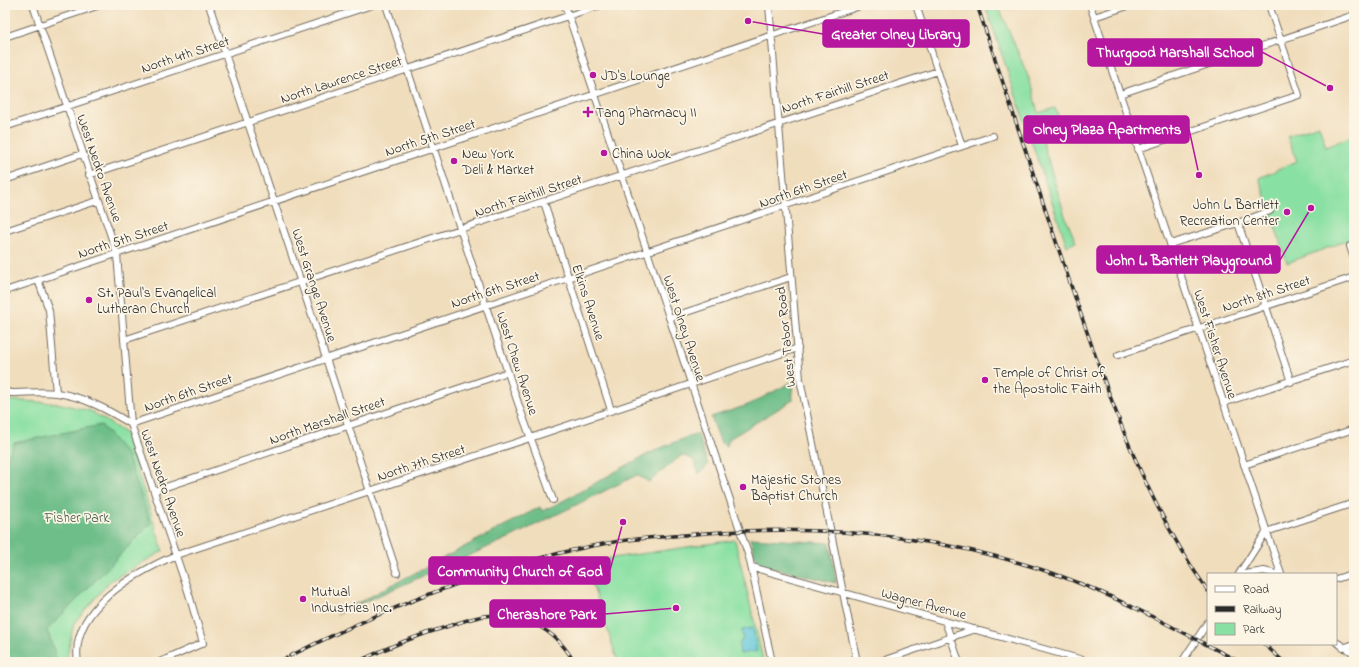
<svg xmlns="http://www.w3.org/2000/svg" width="1359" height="667" font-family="'Indie Flower',sans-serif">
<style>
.green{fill:#89e0a3;stroke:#5a8667}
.forest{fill:#6ebe89;stroke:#4c745a}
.water{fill:#60c8dc;stroke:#467a84}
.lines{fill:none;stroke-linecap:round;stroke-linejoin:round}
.minor-casing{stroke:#70695e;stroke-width:8}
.minor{stroke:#fff;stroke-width:6}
.rail-casing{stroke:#2b2b2b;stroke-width:3.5}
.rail{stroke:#fcf5e5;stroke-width:2;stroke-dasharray:6;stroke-linecap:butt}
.poi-dot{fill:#b5179e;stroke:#fcf5e5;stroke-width:1.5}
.labels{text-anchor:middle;stroke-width:3.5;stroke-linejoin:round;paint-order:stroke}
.street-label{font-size:14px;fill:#2b2b2b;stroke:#fcf5e5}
.poi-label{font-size:14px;fill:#2b2b2b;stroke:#fcf5e5;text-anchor:start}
.park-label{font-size:14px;fill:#425849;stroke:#fcf5e5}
.leader{fill:none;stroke:#b5179e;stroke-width:1.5}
.callout-dot{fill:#b5179e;stroke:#fcf5e5;stroke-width:1.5}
.callout{fill:#b5179e;stroke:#b5179e;stroke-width:1.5}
.callout-label{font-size:15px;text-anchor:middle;font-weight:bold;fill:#fff}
</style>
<rect width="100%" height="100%" fill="#fcf5e5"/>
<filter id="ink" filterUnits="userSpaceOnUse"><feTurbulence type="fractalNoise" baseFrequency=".025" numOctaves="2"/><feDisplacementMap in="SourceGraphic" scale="8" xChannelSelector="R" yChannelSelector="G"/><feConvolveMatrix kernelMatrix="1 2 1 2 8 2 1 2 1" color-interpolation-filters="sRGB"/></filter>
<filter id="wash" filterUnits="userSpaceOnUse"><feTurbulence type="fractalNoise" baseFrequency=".012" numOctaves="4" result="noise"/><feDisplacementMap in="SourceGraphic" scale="16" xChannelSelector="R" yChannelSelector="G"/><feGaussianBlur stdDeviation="0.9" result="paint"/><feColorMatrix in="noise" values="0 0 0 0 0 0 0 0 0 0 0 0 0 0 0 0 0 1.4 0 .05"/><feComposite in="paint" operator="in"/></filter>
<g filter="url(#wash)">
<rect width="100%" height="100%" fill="#f0ddbc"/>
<path class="green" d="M985,5H995L997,9L1001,12L1030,81L1038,113L1055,108L1060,120L1039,130L1066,219L1076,242L1067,246Z
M1319,125L1326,147L1354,135V238L1287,263L1259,178L1297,161L1287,136Z
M5,400L57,403L91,411L125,433L163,551L110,581L74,623L66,662H5Z
M735,540L763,659L755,662H618L585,562Z"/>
<path class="forest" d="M792,382L793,400L729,439L727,446L721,443L711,417L748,405Z
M101,425L127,455L151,523L47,630L58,662H5V462L14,443Z
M698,434L708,465L699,474L693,460L682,455L649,482L637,475L511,537L337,614L540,507L542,511C593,488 645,449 698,434Z
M750,538L830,543L836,583L757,564Z"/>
<path class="water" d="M753,628L757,651L740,654L739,645L743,638L742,630Z"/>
</g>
<g filter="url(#ink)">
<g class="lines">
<g class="minor-casing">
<path id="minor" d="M33,5L117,254L131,424L188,591L203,643L160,662
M209,5L397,573
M386,5L518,403L553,500
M565,5L749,557L772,662
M769,5L800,379L857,662
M916,5L962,146
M1090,5L1281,574
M1094,17L1131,5
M5,37L100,5
M1120,94L1354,15
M5,127L372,5
M1138,149L1299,95L1269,5
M89,175L601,5
M5,180L82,154
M544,202L611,410
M1238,223L1291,382
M5,231L97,201
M1170,244L1238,223L1270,211
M1350,246L1354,259
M38,280L49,310L56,393
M5,291L863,5
M669,318L791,277
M124,340L938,71
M1118,355L1354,277
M5,391L11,393C26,393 42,391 57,393C85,397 108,410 131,424L993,136
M1223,403L1354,360
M1244,465L1354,429
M154,491L508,372
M752,567L1090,662
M1239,574L1266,532L1354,503
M1245,574L1264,571L1276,574
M1336,579L1354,573
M945,621L959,662
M1336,642L1354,653
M1343,648L1354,644
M78,662C69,609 135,573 176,555L530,438L798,348
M879,662L975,629
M1182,662L1208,622"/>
</g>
<use href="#minor" class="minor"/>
<g class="rail-casing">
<path id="rail" d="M977,5C1010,103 1042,202 1076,300C1110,400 1146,504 1208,591
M1264,644L1284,662
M290,656C392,605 507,559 620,541C641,538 663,537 685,535C810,523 935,533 1055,574C1120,597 1179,631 1240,662
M279,662L286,658
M357,662C386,648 415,636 446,627C458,623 471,618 484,616C521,611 556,629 574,662"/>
</g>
<use href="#rail" class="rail"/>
</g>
</g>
<g class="poi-dot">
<circle cx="593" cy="75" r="4"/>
<path d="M586 106h4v4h4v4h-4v4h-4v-4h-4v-4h4z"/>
<circle cx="604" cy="153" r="4"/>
<circle cx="454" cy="161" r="4"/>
<circle cx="1287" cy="212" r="4"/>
<circle cx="89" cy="300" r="4"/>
<circle cx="985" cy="380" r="4"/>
<circle cx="743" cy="487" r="4"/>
<circle cx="303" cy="599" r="4"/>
</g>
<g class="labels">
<g class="street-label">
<text transform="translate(185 54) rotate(-18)" y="5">North 4th Street</text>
<text transform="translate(341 79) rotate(-18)" y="5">North Lawrence Street</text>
<text transform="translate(835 91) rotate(-18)" y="5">North Fairhill Street</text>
<text transform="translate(430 137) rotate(-18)" y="5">North 5th Street</text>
<text transform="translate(100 168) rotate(71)" y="5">West Nedro Avenue</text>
<text transform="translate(803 188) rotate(-19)" y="5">North 6th Street</text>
<text transform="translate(528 195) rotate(-18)" y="5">North Fairhill Street</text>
<text transform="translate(123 239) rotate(-18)" y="5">North 5th Street</text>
<text transform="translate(315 285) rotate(72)" y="5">West Grange Avenue</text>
<text transform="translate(495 289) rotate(-18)" y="5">North 6th Street</text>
<text transform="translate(1266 293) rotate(-18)" y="5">North 8th Street</text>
<text transform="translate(589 302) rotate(72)" y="5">Elkins Avenue</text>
<text transform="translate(685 328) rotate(72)" y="5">West Olney Avenue</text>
<text transform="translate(785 337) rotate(-96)" y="5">West Tabor Road</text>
<text transform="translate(1216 344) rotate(72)" y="5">West Fisher Avenue</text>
<text transform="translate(518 363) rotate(72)" y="5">West Chew Avenue</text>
<text transform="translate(188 392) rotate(-19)" y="5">North 6th Street</text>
<text transform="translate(327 420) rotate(-19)" y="5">North Marshall Street</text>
<text transform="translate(421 462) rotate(-18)" y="5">North 7th Street</text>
<text transform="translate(164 483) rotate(71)" y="5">West Nedro Avenue</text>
<text transform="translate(924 603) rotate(15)" y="5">Wagner Avenue</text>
</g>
<g class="poi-label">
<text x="601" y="80">JD's Lounge</text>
<text x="596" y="117">Tang Pharmacy II</text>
<text x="462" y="158">New York<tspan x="462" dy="16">Deli &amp; Market</tspan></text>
<text x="612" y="158">China Wok</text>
<text x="1279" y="209" text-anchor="end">John L. Bartlett<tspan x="1279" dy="16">Recreation Center</tspan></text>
<text x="97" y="297">St. Paul's Evangelical<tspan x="97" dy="16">Lutheran Church</tspan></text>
<text x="993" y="377">Temple of Christ of<tspan x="993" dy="16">the Apostolic Faith</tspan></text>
<text x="751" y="484">Majestic Stones<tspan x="751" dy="16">Baptist Church</tspan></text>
<text x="311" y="596">Mutual<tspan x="311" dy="16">Industries Inc.</tspan></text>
</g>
<g class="park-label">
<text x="77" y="522">Fisher Park</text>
</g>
</g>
<path class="leader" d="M748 21L823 34M1330 88L1262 52M1199 175L1189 129M1311 208L1280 260M623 522L610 570M676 608L605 614"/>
<g class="callout-dot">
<circle cx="748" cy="21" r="4"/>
<circle cx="1330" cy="88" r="4"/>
<circle cx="1199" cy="175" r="4"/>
<circle cx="1311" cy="208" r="4"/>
<circle cx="623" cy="522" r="4"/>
<circle cx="676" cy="608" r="4"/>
</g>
<g class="callout">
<rect x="823" y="20" width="146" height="27" rx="4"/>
<rect x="1088" y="39" width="174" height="27" rx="4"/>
<rect x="1024" y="116" width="165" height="27" rx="4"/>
<rect x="1097" y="246" width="183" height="27" rx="4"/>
<rect x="429" y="557" width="181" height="27" rx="4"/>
<rect x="490" y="600" width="115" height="27" rx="4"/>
</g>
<g class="callout-label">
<text x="896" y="39">Greater Olney Library</text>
<text x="1175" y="57">Thurgood Marshall School</text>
<text x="1107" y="134">Olney Plaza Apartments</text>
<text x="1189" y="265">John L. Bartlett Playground</text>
<text x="520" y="576">Community Church of God</text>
<text x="547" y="619">Cherashore Park</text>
</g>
<rect width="1359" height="667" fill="none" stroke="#fcf5e5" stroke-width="20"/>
<rect x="1207" y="573" width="130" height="72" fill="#fcf5e5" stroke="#a8a49b"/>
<rect x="1215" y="586" width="20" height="6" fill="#ffffff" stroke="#a8a49b"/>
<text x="1243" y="593" font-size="12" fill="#2b2b2b">Road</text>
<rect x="1215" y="606" width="20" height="6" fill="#2b2b2b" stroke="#a8a49b"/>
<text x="1243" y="613" font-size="12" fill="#2b2b2b">Railway</text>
<rect x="1215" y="623" width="20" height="12" fill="#89e0a3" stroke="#a8a49b"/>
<text x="1243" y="633" font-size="12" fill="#2b2b2b">Park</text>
</svg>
